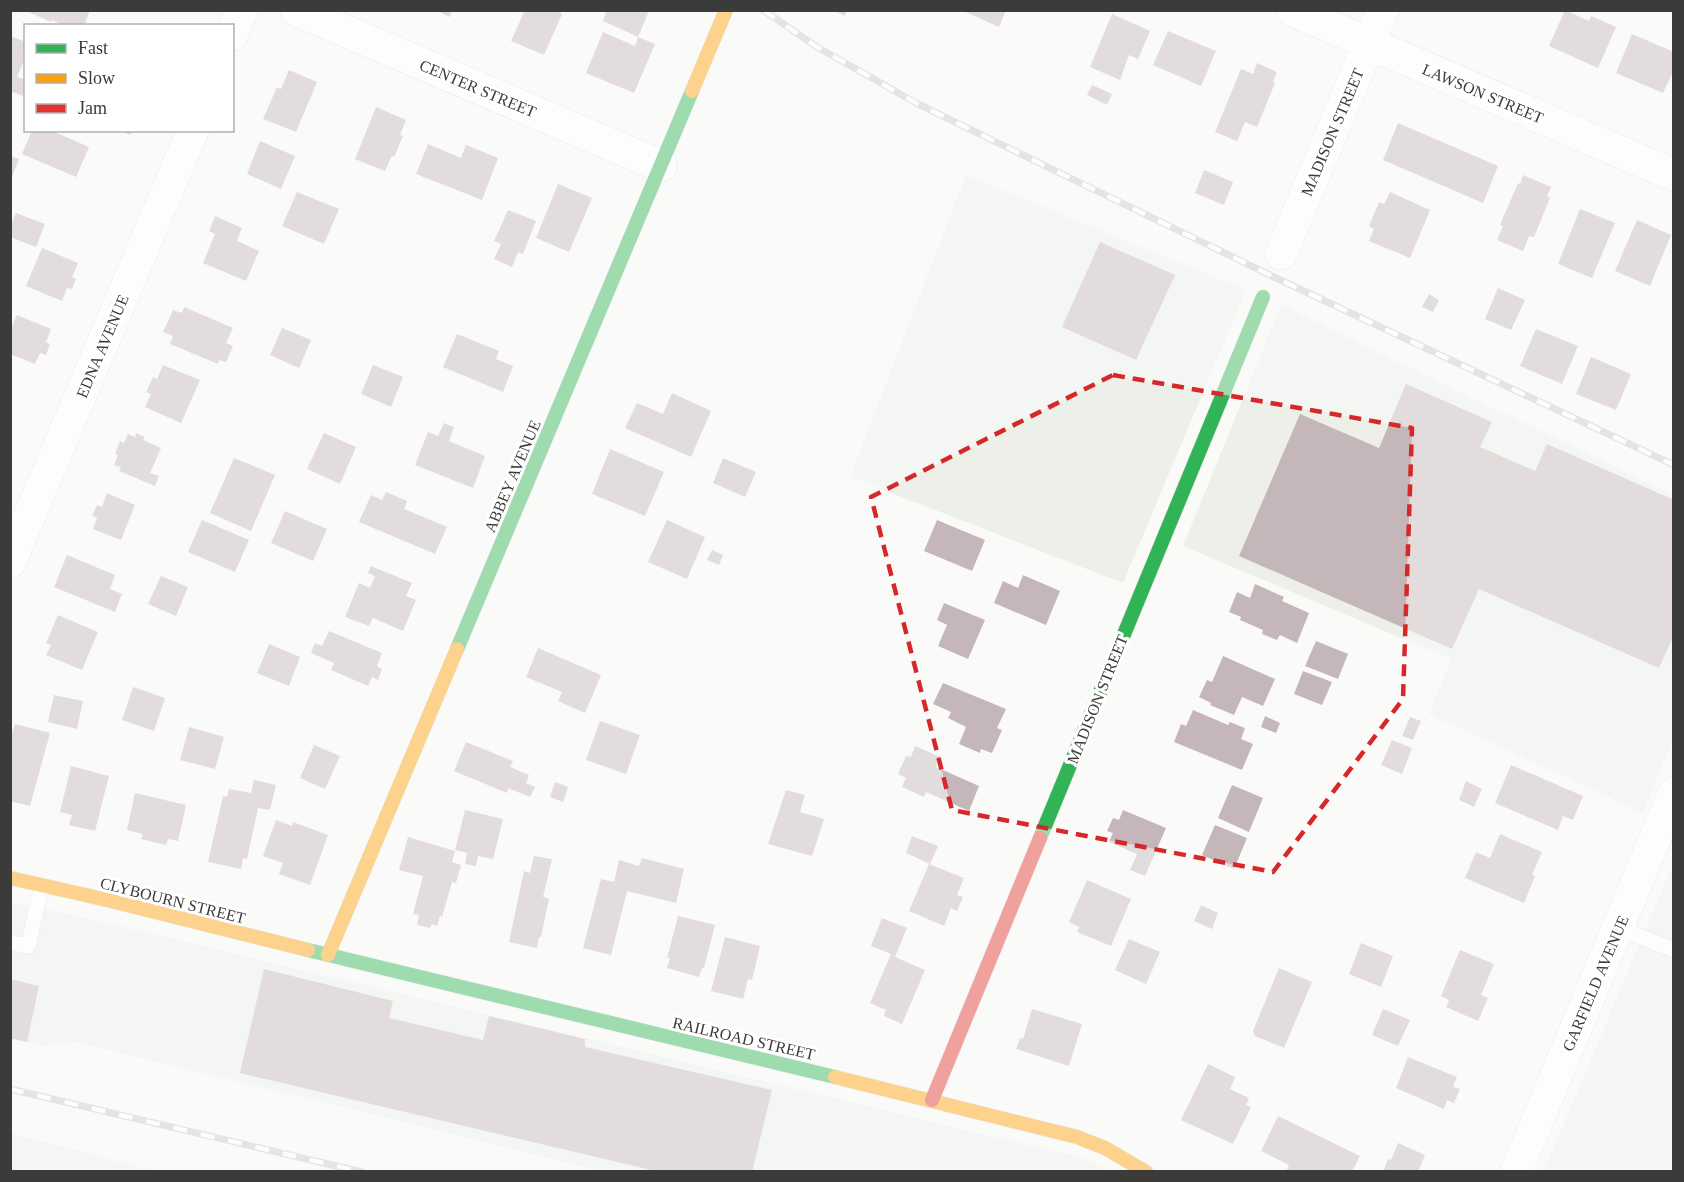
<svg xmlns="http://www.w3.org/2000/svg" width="1684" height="1182" font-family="Georgia,serif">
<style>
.built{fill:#ecf0e9}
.building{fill:#c5b7b9}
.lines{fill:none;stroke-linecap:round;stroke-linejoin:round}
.lane-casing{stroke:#d5d6d4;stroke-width:16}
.street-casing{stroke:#d5d6d4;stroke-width:33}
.fast-casing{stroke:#d5d6d4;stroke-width:15}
.slow-casing{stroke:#d5d6d4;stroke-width:15}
.jam-casing{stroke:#d5d6d4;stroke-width:15}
.lane{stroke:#fefefe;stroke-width:15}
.street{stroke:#fefefe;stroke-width:32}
.fast{stroke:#30b455;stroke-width:14}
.slow{stroke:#ff9f0a;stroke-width:14}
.jam{stroke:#e5322d;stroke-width:14}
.rail-casing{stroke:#c7c8c7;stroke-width:7}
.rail{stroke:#fff;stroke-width:4.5;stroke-dasharray:14;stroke-linecap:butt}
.marked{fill:none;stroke:#d62828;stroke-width:4.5;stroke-dasharray:12 8;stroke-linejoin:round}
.labels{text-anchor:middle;stroke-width:6;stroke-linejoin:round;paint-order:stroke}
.street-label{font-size:16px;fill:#3b3c3a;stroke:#fff}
</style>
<rect width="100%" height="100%" fill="#fafbf9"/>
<path class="built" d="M966,175L1246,290L1123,583L850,477Z
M1281,305L1673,495V739L1643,813L1429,714L1451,659L1183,546Z
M1673,864V1171H1544Z
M11,902L99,921L1082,1158L1110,1171H601L77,1042L41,1046L11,1039Z
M11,1133L154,1171H11Z"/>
<path class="building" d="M24,10H90L84,26H66L52,20L51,22Z
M435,10H452L450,17Z
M525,10H555L562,14L544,55L511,41Z
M607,10H648L649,11L638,37L603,21Z
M832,10H847L845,16Z
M961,10H1006L999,27Z
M1565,10L1589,21L1591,16L1616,27L1598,68L1549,46Z
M1112,14L1150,31L1138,59L1129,55L1120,80L1090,67Z
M1168,31L1216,51L1201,86L1153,65Z
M603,32L635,46L638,37L655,44L634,93L586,73Z
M1632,34L1674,52V70L1663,93L1616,73Z
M10,36L26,42V63H23L17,77L26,80V97L10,91Z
M1257,63L1277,72L1273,82L1275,83L1257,127L1245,122L1237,141L1215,132L1241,69L1253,74Z
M289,70L317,82L296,132L263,119L277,87L281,89Z
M1092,85L1112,94L1107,105L1087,95Z
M376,107L406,120L400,135L403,136L394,157L392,156L385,171L355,159Z
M1398,123L1498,166L1483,203L1383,160Z
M32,130H50L89,147L76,177L22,154Z
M119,130H133L130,135Z
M260,141L295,156L281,189L247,174Z
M428,144L461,158L466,145L498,158L482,200L416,174Z
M10,156L19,159L11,180H10Z
M1204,170L1233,182L1224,205L1195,193Z
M1523,175L1551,187L1547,196L1550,198L1534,237L1529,236L1523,251L1497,240L1503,226L1500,225L1518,183L1520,184Z
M558,184L592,198L569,252L536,238Z
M297,192L339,209L324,244L282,226Z
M1390,192L1430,210L1410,258L1369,241L1374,229L1369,226L1379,202L1384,204Z
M1580,209L1615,223L1592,278L1558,264Z
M508,210L536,221L523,254L518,252L512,267L494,259L501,244L494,241Z
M16,213L45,224L36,247L10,237V227Z
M215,216L242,228L237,241L259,251L246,281L203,263L215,234L209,231Z
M1637,220L1671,235L1650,286L1615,271Z
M1100,242L1175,275L1136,360L1062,327Z
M42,248L78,263L72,277L76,279L72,289L67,288L62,301L26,286Z
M1498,288L1525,300L1511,330L1485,319Z
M1429,294L1439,300L1433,312L1422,307Z
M184,307L233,328L226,343L233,346L226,362L219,360L218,364L170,344L173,336L163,332L173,310L182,313Z
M17,315L51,329L46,342L50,344L46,355L40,353L35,364L10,354V331Z
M282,328L311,340L299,368L270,355Z
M1536,329L1578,346L1562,384L1520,366Z
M457,334L499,351L496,359L513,366L503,392L443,367Z
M1591,357L1631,374L1616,410L1576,394Z
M163,365L200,380L181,423L145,407L151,394L146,392L153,377L157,379Z
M373,365L403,377L391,407L361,394Z
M1406,384L1492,422L1480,447L1535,471L1547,444L1674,500V635L1659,668L1479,589L1452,649L1239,556L1300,414L1379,448Z
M672,393L711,411L691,457L625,428L637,403L663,414Z
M444,423L454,427L449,441L485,456L473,488L415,465L428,432L438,436Z
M136,433L145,437L143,440L161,448L150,473L159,476L155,486L119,471L121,467L114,465L118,455L115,454L120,441L124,443L128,434L135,437Z
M324,433L356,447L340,484L307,469Z
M610,449L664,472L645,516L592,494Z
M234,458L275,475L251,531L210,513Z
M723,458L756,472L745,497L713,483Z
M386,492L407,501L404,509L447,527L435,554L359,522L371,495L382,500Z
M107,493L135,505L121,540L93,529L97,518L92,516L97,505L102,507Z
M285,511L327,529L313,561L271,543Z
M202,520L249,540L235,572L188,552Z
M667,520L705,537L687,579L648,562Z
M937,520L985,540L972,571L924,551Z
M712,550L723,555L719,565L707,560Z
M67,555L115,575L110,589L122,594L115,612L54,587Z
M371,566L412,583L406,596L416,600L403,631L373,618L369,626L345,617L359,583L370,588L375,576L368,573Z
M1023,575L1060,591L1046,625L994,603L1003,581L1018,588Z
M161,576L188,587L176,616L148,604Z
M1255,584L1284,597L1282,601L1309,613L1297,643L1280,635L1277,640L1262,634L1263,630L1240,620L1241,617L1229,612L1237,592L1250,598Z
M944,603L985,620L968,659L938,646L947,625L937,620Z
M58,615L98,632L82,670L46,655L51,645L46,643Z
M329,631L382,653L377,666L382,669L378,680L372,677L368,686L331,670L334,663L311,653L315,643L322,646Z
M1316,641L1348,654L1338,679L1305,666Z
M269,644L300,657L289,686L257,673Z
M538,648L601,675L585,713L558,701L562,692L526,677Z
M1223,656L1275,679L1263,706L1242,697L1234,715L1210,705L1211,703L1199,697L1207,680L1212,682Z
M1303,671L1332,682L1322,705L1294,694Z
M943,683L1006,709L997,728L1002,730L992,753L981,749L980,753L959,744L966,727L948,718L951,712L933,704Z
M133,687L165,698L154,731L122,720Z
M54,695L83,701L77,729L48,722Z
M1193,710L1228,725L1230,722L1245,728L1241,739L1253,744L1242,770L1174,742L1181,724L1186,726Z
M1265,716L1280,723L1276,733L1261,727Z
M1410,717L1421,721L1413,740L1402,736Z
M600,721L640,735L626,774L586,760Z
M15,724L50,733L30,806L10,801V740Z
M189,727L224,737L215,769L180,760Z
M1392,740L1412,748L1402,774L1381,765Z
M466,742L513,761L510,767L529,775L526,783L535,787L530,797L508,788L507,793L454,771Z
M314,745L340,756L325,789L300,778Z
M915,746L940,757L936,767L979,786L969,811L926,792L924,797L902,787L906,778L898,774L906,756L911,757Z
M1511,765L1583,796L1573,820L1563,816L1558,830L1495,803Z
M71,766L109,776L95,831L69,825L72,815L60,812Z
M254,780L276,785L270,810L258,808L247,859L243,858L241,869L208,862L223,796L227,797L229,789L251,793Z
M1466,781L1482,789L1474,807L1459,800Z
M555,782L568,787L563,802L550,797Z
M1232,785L1263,798L1249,832L1218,818Z
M786,790L805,795L800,812L824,819L812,856L768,844Z
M135,793L186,805L178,841L168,839L166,845L141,839L143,834L127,830Z
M465,810L503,819L493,859L478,856L476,866L465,864L467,853L455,850Z
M1123,810L1166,828L1145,876L1130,870L1137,854L1109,842L1113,833L1107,831L1113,818L1119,820Z
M276,820L292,826L293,822L328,835L310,885L279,874L283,863L263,856Z
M1215,825L1247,838L1234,869L1202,855Z
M1500,834L1542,852L1532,875L1535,876L1524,903L1465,878L1476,852L1490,858Z
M912,836L938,846L930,864L906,853Z
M408,837L455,851L452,862L461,865L456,883L452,882L442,917L440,916L437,926L432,924L430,928L417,925L419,915L413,914L423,876L399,870Z
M534,856L552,859L543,897L549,899L541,937H539L537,948L509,942L524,871L530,873Z
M642,858L684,869L676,903L627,891L611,955L583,948L601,879L614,882L619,860L639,866Z
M929,864L964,878L957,895L963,897L957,911L951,908L944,926L909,911Z
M1087,880L1131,899L1111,946L1077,932L1079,927L1069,922Z
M1201,905L1218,913L1212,929L1194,921Z
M678,916L715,925L704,968H702L699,977L667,968L670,958H667Z
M882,918L907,928L895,957L925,970L902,1024L884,1016L886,1010L870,1003L891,954L871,946Z
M725,937L760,946L752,980L748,979L743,999L711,991Z
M1129,939L1160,952L1146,984L1115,970Z
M1361,943L1393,956L1381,987L1349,974Z
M1460,950L1494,964L1481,995L1488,998L1478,1021L1446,1007L1449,1000L1441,996Z
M1279,968L1312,982L1284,1048L1255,1036L1253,1031Z
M264,969L393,1001L389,1018L483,1040L489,1016L585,1039V1047L772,1090L752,1172H660L240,1073Z
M10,979L39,986L27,1042L10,1038Z
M1032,1009L1082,1024L1069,1066L1016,1049L1020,1038L1023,1039Z
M1383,1009L1410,1020L1398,1046L1372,1035Z
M1408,1057L1457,1077L1453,1087L1460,1089L1454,1103L1447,1100L1444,1109L1396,1088Z
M1208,1064L1235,1077L1230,1089L1249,1098L1246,1105L1251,1107L1233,1144L1181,1120Z
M1278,1116L1360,1156L1352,1172H1289L1287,1170L1289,1165L1261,1151Z
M1398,1143L1425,1155L1418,1172H1383L1388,1159L1391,1160Z"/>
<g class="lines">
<g class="lane-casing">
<path id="lane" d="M1618,928L1674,950
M10,943L28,946L42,885"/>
</g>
<g class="street-casing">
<path id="street" d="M296,10L661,166
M1292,10L1674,175
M232,35L242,10
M1281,254L1383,10
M10,562L193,130
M1516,1172L1674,793"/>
</g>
<g class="fast-casing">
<path id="fast" d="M457,649L692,91
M1040,838L1263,297
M308,950L835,1077"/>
</g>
<g class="slow-casing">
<path id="slow" d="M692,91L726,10
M10,878L103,899L308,950
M328,955L457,649
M835,1077L1077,1137L1105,1148L1146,1172"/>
</g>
<g class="jam-casing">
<path id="jam" d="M932,1100L1040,838"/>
</g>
<use href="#lane" class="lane"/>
<use href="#street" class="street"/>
<use href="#fast" class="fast"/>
<use href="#slow" class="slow"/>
<use href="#jam" class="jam"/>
<g class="rail-casing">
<path id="rail" d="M763,10L817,47L916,103L1272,276L1674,465
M10,1089L362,1172"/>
</g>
<use href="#rail" class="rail"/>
</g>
<path d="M0 0H1684V1182H0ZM1113,375L1412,428L1403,699L1273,872L952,810L871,497Z" fill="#fafbf9" fill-opacity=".55" fill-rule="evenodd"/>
<path class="marked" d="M1113,375L1412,428L1403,699L1273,872L952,810L871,497Z"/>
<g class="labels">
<g class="street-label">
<text transform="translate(478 88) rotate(23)" y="6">CENTER STREET</text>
<text transform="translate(1483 93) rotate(23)" y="6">LAWSON STREET</text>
<text transform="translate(1332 132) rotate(-67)" y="6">MADISON STREET</text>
<text transform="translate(102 346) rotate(-67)" y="6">EDNA AVENUE</text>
<text transform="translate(512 476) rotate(-67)" y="6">ABBEY AVENUE</text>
<text transform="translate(1097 699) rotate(-68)" y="6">MADISON STREET</text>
<text transform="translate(173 900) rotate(14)" y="6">CLYBOURN STREET</text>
<text transform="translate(1595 983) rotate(-67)" y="6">GARFIELD AVENUE</text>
<text transform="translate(744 1038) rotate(13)" y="6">RAILROAD STREET</text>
</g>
</g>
<rect width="1684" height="1182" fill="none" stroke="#3b3c3a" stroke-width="24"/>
<rect x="24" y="24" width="210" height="108" fill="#ffffff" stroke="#b1b1b0" stroke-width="1.5"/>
<rect x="36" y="44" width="30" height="9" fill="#30b455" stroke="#b1b1b0" stroke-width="1.5"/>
<text x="78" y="54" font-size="18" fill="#3b3c3a">Fast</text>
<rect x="36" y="74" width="30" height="9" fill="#ff9f0a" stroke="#b1b1b0" stroke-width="1.5"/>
<text x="78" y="84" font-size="18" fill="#3b3c3a">Slow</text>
<rect x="36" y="104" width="30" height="9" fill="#e5322d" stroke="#b1b1b0" stroke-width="1.5"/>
<text x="78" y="114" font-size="18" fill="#3b3c3a">Jam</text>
</svg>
